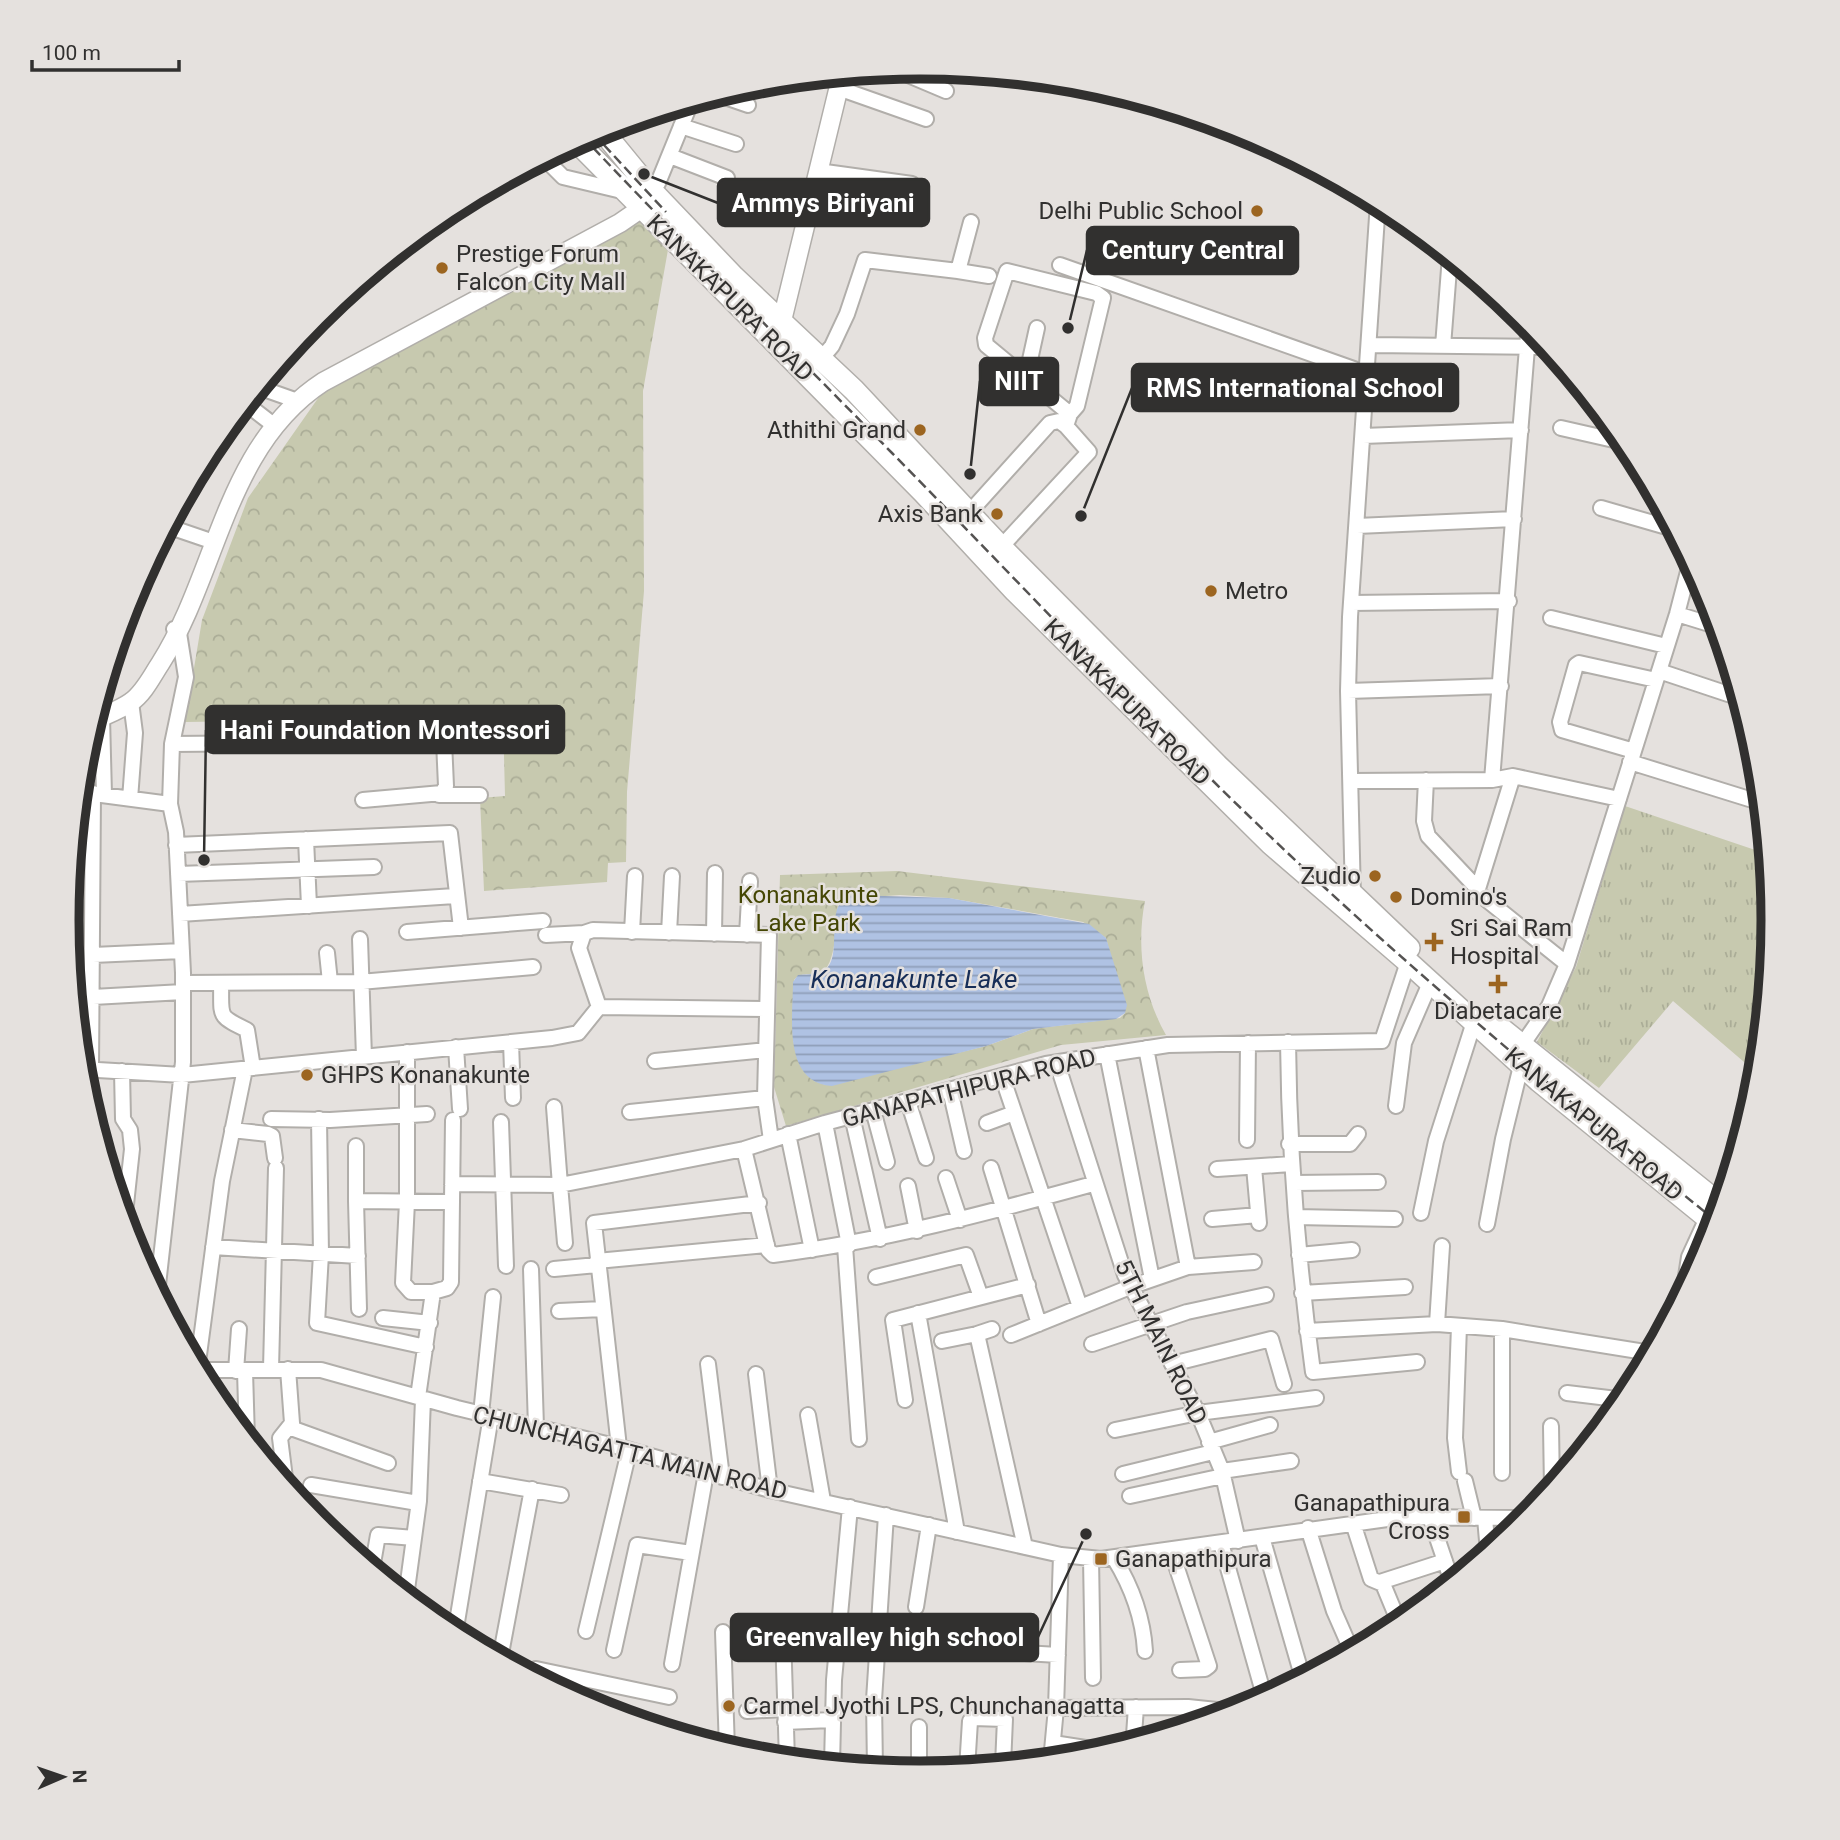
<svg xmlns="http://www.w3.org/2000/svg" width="1840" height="1840" font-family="Roboto,sans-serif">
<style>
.grass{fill:url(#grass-tufts)}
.forest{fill:url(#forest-crowns);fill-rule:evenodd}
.water{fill:url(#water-rules)}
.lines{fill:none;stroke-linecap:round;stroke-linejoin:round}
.stream{stroke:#afc2e3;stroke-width:2.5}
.minor-casing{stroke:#b1aeaa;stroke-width:18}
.major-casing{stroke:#b1aeaa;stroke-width:21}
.highway-casing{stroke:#b1aeaa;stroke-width:24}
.minor{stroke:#fff;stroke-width:14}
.major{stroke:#fff;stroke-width:18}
.highway{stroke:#fff;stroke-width:21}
.rail{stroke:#555352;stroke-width:2.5;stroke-dasharray:10 5;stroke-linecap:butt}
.poi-dot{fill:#9c6520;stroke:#e5e1de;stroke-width:2.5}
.labels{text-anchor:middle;stroke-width:5;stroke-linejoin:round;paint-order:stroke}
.poi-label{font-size:24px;fill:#31302f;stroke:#e5e1de;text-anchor:start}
.street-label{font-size:24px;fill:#31302f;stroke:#e5e1de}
.park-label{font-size:24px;fill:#444604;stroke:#e5e1de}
.water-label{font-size:26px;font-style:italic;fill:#172e58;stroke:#e5e1de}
.rim{fill:none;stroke:#31302f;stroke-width:9}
.leader{fill:none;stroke:#31302f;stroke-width:2.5}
.callout-dot{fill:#31302f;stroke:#e5e1de;stroke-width:2.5}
.callout{fill:#31302f;stroke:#31302f;stroke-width:2.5}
.callout-label{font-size:26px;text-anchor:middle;font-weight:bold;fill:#fff}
</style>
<defs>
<pattern id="grass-tufts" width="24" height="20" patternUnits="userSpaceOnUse" patternTransform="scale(1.75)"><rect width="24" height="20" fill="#c7c9af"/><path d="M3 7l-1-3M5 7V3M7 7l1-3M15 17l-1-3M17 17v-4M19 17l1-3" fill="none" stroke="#abad97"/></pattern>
<pattern id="forest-crowns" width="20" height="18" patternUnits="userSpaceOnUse" patternTransform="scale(1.75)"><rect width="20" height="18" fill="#c7c9af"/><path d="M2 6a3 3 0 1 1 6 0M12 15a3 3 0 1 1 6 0" fill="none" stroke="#abad97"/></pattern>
<pattern id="water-rules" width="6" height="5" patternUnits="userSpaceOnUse" patternTransform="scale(1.75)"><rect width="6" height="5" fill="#afc2e3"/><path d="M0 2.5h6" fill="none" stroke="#8f9eb8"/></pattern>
</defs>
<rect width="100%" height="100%" fill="#e5e1de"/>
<path class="grass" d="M1625,806L1767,854L1773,920L1758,1074L1673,1001L1599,1088L1537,1042L1576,967Z"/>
<path class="forest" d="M641,215L669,244L643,391L644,591L627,792L626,862L608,863L607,882L484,891L480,798L505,796L503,717L185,722L202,620L248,498L321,394Z
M897,871L1145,901C1136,946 1143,995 1166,1035L1061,1045L786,1126L774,1087L780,875ZM900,895L949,898L1083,922L1106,938L1125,1013L1120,1018L1033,1029L986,1046L826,1085L814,1081L793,1041L794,980C802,971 810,976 820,973C837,967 836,920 838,905L842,899Z"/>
<path class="water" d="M853,895L949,898L1089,924L1106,938L1127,1005L1125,1013L1116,1019L1033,1029L986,1046L832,1086C782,1082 793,1017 793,982L798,975C805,974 814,975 821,972C848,962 819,902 853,895Z"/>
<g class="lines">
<path class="stream" d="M164,533L190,541"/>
<g class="minor-casing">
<path id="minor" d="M894,69L946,91
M952,70L962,74
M818,77L840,82
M838,88L926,119
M716,94L748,105
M1149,102L1264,141
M681,126L736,144
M670,156L727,178
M544,158L563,177L626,192
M818,171L912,184
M651,190L658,183L691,102
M811,206L896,217
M1060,265L1368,374
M958,271L989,276
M1370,345L1549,347
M1443,346L1450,256
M821,359L832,346L847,314L865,260L958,271L971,222
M1026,378L1037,328
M258,387L292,399
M245,403L271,423
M1561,428L1627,443
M1363,436L1521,430
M1601,508L1674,529
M968,514L1050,423L1059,421L1066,426
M167,526L208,540
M1357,526L1514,519
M1001,547L1089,452L1066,426L1070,414L986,345L985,338L1007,271L1096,293L1103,298L1077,406L1070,414
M1351,603L1509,601
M1677,614L1719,627
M1551,618L1666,646
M1659,671L1740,698
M1348,691L1501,686
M102,717L104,795
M172,744L498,741
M1634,751L1562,730L1560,722L1576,665L1579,663L1656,680
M1630,762L1762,803
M1513,776L1477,892L1567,964
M1426,780L1424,821L1428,836L1477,888
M1492,780L1529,323
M1351,781L1492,780L1513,776L1619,799
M79,792L170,804
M439,795H480
M130,799L135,733L131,702
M363,800L442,793L446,786L444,741
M306,839L309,906
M176,845L450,833L461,928
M178,874L374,867
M1353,897L1348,691L1350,617L1378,202
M180,914L455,896
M407,932L543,921
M632,932L635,876
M669,933L672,876
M714,934L715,873
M546,935L584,933
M747,935L750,881
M360,939L364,1057
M327,953L330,982
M93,955L182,951
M184,983L360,982L533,967
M221,983C222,1017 216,1015 247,1030L253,1068
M93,997L183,992
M599,1007L579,948L584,933L593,930L769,935L765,1098L771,1140
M511,1042L513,1098
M1288,1042C1289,1153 1298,1262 1313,1372L1417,1362
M456,1047L460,1109
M1146,1048L1188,1267
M1518,1051L1549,1006L1567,964L1677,614L1691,560
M407,1052V1202L403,1283L411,1292H433L447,1288L451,1282L453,1120
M1107,1054L1152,1279
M655,1061L766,1050
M1057,1063L1125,1275L1198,1413L1222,1471L1238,1541
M81,1069L182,1075L552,1038L578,1033L599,1007L766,1009
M91,1069L93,793
M122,1071L123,1119L130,1130L132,1149L124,1223
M1002,1076L1080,1307
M950,1090L964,1151
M908,1101L926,1158
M1396,1106L1404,1043L1430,983
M554,1107L560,1185L744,1149L825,1123L1046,1064L1168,1045L1382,1041L1408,962
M873,1110L887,1162
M630,1112L765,1098
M852,1116L880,1239
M271,1119L330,1120L427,1114
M319,1119L321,1254L317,1323L426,1347
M501,1122L506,1266
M825,1123L849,1245
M987,1123L1014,1113
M232,1130L268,1134L272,1136L275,1158
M788,1134L812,1250
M1247,1140L1248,1043
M1289,1144H1350L1358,1134
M356,1146V1201
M744,1149L768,1250L773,1255C883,1241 987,1213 1093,1184
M1254,1167L1259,1223
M991,1168L1039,1324
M1217,1169L1291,1164
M946,1178L960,1220
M1294,1183L1378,1182
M452,1184L560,1185L565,1243
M908,1186L917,1231
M1421,1213L1436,1141L1474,1022
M1296,1217L1395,1219
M1212,1219L1258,1215
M1487,1224L1503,1139L1521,1066
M845,1246L859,1439
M213,1247L358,1256
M1299,1255L1352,1250
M597,1261L767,1245
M531,1269L536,1427
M554,1269L597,1265
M876,1277L966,1255L981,1297
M1302,1293L1405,1287
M157,1294L183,1062V973L176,832L170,804L172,744L186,677L179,633L174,629
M1683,1295L1689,1257L1707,1218
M359,1309L356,1201L452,1202
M559,1311L603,1309
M918,1313L957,1532
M383,1318L430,1323
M1437,1324L1442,1246
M992,1329L977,1334L1025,1547
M1502,1329L1651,1353
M1307,1331L1437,1324L1502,1329V1473
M1011,1335L1130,1287L1188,1267L1254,1262
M942,1341L977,1334
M1092,1344L1187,1312L1266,1295
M708,1364L722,1477
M1172,1364L1271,1339L1284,1384
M271,1369L276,1168
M197,1370L222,1181L245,1069
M198,1370H321L457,1408L619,1447L770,1490L1061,1555L1101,1559L1402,1517L1528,1518
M236,1371L239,1329
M245,1371L247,1439
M756,1374L770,1490
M1567,1393L1625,1400
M418,1397L433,1292
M905,1400L893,1320L1028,1285
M481,1414L493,1297
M808,1415L823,1501
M1551,1426L1552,1489
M291,1428L388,1463
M1115,1430L1198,1413L1316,1398
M1209,1442L1270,1425
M619,1447L594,1223L759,1203
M1222,1471L1291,1461
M1459,1472L1455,1438L1459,1326
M1123,1474L1213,1452
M480,1481L561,1495
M1465,1481L1474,1518
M311,1485L418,1503
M286,1486L280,1438L292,1423L288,1369
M1130,1496L1223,1476
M1430,1517L1452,1582
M1485,1518L1488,1552
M1353,1523L1371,1579L1383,1584L1400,1625
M1308,1528L1334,1611L1352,1652
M1262,1537L1303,1679
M1221,1543L1265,1699
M1171,1550L1209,1666L1205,1669L1180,1670
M1091,1558L1093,1678
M1114,1558C1132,1587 1143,1617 1145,1651
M372,1569L378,1535L414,1538
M1380,1582L1445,1561
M406,1597L419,1501L423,1399
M916,1607L929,1525
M586,1631L629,1451
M723,1632L727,1749
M455,1634L491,1416
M783,1634L787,1760
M958,1649L1058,1655
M614,1650L637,1545L691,1553
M500,1659L532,1489
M672,1664L706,1473
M534,1677L536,1669L669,1697
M1136,1707L1134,1735L1149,1738
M1056,1708L1188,1707L1236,1712
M747,1711L785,1709
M785,1722L832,1720
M919,1727V1773
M1053,1743L1105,1751
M1051,1761L1056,1708L1061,1555
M832,1765L834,1680L850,1507
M875,1769L874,1700L886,1515
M967,1769L970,1721L973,1718L1005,1719L1003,1765"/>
</g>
<g class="major-casing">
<path id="major" d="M779,333L842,74
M93,721C105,715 120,710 131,702C144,693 152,676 160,664C218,573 225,446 323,382L620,223L652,201"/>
</g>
<g class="highway-casing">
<path id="highway" d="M601,129L651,190L734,277L854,390L1001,547L1217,765L1409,948
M576,141L923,492L1015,591L1271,844L1408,962L1539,1081L1715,1224
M1488,1018L1721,1205"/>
</g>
<use href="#minor" class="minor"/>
<use href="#major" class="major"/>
<use href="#highway" class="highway"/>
<path class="rail" d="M583,137C684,244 789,348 892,453C1012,575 1128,699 1251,818C1399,961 1557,1092 1716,1221
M604,145L666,212"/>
</g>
<g class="poi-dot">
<circle cx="1257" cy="211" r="7"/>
<circle cx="442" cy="268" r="7"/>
<circle cx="920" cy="430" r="7"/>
<circle cx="997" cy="514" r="7"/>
<circle cx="1211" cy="591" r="7"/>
<circle cx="1375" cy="876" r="7"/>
<circle cx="1396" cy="897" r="7"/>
<path d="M1430.5 931.5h7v7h7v7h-7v7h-7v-7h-7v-7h7z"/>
<path d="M1494.5 973.5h7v7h7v7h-7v7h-7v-7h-7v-7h7z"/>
<circle cx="307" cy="1075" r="7"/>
<rect x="1457" y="1510" width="14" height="14" rx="3.5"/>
<rect x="1094" y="1552" width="14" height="14" rx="3.5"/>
<circle cx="729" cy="1706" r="7"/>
</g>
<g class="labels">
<g class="poi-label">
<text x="1243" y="219" text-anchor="end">Delhi Public School</text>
<text x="456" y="262">Prestige Forum<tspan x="456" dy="28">Falcon City Mall</tspan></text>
<text x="906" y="438" text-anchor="end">Athithi Grand</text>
<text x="983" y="522" text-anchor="end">Axis Bank</text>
<text x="1225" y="599">Metro</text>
<text x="1361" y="884" text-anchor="end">Zudio</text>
<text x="1410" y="905">Domino's</text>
<text x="1450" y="936">Sri Sai Ram<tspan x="1450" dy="28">Hospital</tspan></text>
<text x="1498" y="1019" text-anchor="middle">Diabetacare</text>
<text x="321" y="1083">GHPS Konanakunte</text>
<text x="1450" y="1511" text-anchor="end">Ganapathipura<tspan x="1450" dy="28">Cross</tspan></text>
<text x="1115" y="1567">Ganapathipura</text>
<text x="743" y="1714">Carmel Jyothi LPS, Chunchanagatta</text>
</g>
<g class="street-label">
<text transform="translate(730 298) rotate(45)" y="8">KANAKAPURA ROAD</text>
<text transform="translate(1127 702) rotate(45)" y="8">KANAKAPURA ROAD</text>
<text transform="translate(969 1088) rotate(-14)" y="8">GANAPATHIPURA ROAD</text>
<text transform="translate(1594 1124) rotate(40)" y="8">KANAKAPURA ROAD</text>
<text transform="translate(1161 1342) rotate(64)" y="8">5TH MAIN ROAD</text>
<text transform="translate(630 1453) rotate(14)" y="8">CHUNCHAGATTA MAIN ROAD</text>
</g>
<g class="park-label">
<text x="808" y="903">Konanakunte<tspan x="808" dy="28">Lake Park</tspan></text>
</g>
<g class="water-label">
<text x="914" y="988">Konanakunte Lake</text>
</g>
</g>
<path d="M0 0H1840V1840H0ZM79 920a841 841 0 1 1 1682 0a841 841 0 1 1-1682 0Z" fill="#e5e1de" fill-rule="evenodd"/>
<path class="rim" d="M79 920a841 841 0 1 1 1682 0a841 841 0 1 1-1682 0Z"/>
<path class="leader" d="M644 174L718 203M1068 328L1087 250M970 474L980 381M1081 516L1132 388M204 860L206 730M1086 1534L1038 1637"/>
<g class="callout-dot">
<circle cx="644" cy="174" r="7"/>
<circle cx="1068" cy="328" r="7"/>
<circle cx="970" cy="474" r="7"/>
<circle cx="1081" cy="516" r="7"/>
<circle cx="204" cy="860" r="7"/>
<circle cx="1086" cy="1534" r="7"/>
</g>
<g class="callout">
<rect x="718" y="179" width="211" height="47" rx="7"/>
<rect x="1087" y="227" width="211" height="47" rx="7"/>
<rect x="980" y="358" width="78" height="47" rx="7"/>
<rect x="1132" y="364" width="326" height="47" rx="7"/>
<rect x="206" y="706" width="358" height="47" rx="7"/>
<rect x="731" y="1614" width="307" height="47" rx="7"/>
</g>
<g class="callout-label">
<text x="823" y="212">Ammys Biriyani</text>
<text x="1193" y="259">Century Central</text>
<text x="1019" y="390">NIIT</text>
<text x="1295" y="397">RMS International School</text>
<text x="385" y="739">Hani Foundation Montessori</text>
<text x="885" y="1646">Greenvalley high school</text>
</g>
<g transform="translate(63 1777) rotate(88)" stroke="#e5e1de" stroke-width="5" paint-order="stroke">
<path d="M0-5L12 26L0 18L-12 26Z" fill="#31302f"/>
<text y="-10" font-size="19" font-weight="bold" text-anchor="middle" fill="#31302f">N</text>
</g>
<path d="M32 60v10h147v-10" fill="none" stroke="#31302f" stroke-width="3.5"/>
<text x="42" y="60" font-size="21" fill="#31302f" stroke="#e5e1de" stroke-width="5" paint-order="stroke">100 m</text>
</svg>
